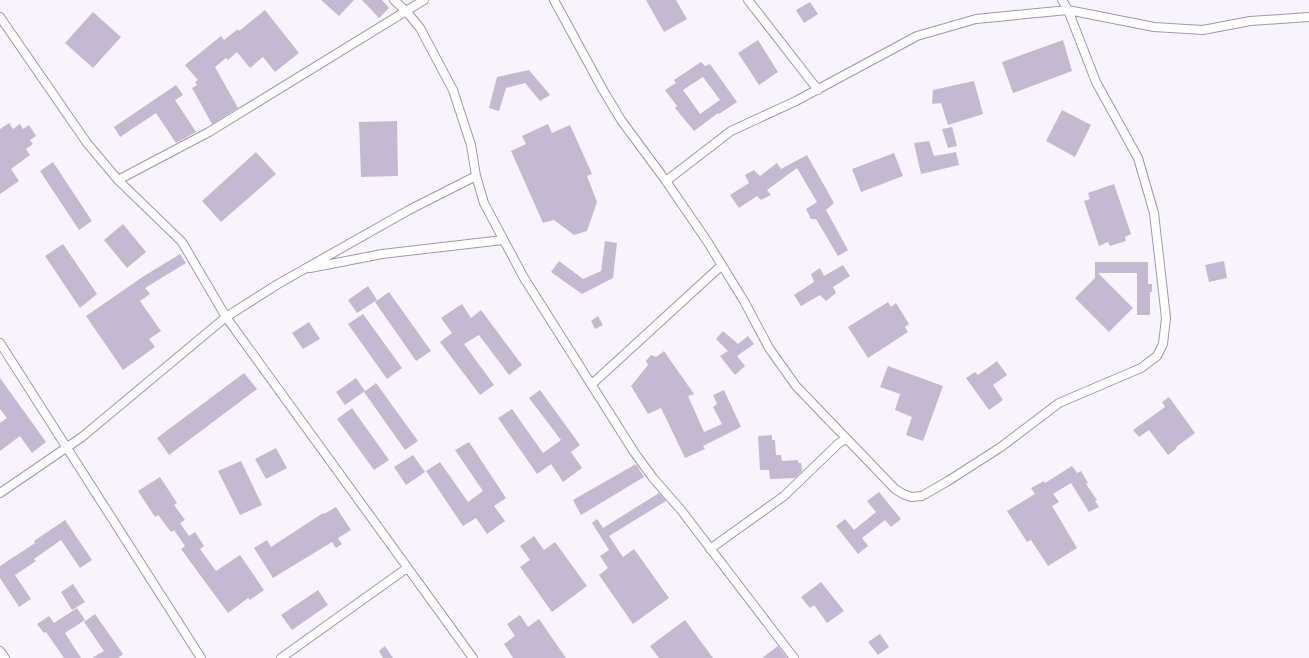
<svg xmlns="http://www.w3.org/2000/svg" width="1309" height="658" font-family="'Public Sans',sans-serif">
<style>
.building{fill:#c5b8d1;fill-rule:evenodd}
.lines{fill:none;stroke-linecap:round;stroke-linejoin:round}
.street-casing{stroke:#a397af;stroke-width:10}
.street{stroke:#fff;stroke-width:8}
</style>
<rect width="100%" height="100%" fill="#f9f3fe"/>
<path class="building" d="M321,0H354L339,16Z
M362,0H382L389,8L379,18Z
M646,0H676L687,19L664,32Z
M810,2L818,14L804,23L796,10Z
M265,10L299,53L275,72L263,57L250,68L237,52L228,60L226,58L215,67L238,108L212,124L192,88L197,85L195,82L198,80L185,65L221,36L224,40L238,29L239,31Z
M93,12L121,37L93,68L65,43Z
M758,40L778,72L759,85L738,53Z
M1063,40L1072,71L1013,93L1002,62Z
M701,62L705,66L710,64L737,102L719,114L718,113L694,131L675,108L677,106L665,90L676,83L674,80ZM703,77L720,100L700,114L683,90Z
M529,70L550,95L540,101L525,83L506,88L499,111L489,108L497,77Z
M974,81L983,114L948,125L941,103L932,104L933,90Z
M176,85L183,95L175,100L196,132L176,143L156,113L120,137L114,127Z
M1062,110L1091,125L1075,157L1046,141Z
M397,121L398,176L361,177L359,122Z
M9,123L13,129L20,124L23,129L29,125L36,136L30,140L33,144L26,149L30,155L11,169L19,181L0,194V129Z
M548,124L552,133L570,125L592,174L587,176L597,202L587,231L574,235L554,220L543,223L511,151L526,144L522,136Z
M952,127L957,146L948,148L942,129Z
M929,141L934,156L956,152L959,165L921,174L914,143Z
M256,152L276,174L221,222L202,201Z
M894,153L903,176L861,192L852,169Z
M807,155L834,203L826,210L848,250L838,256L816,219H811L806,209L817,202L797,168L767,190L771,195L761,200L757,196L739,208L730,195L749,183L745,175L754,170L760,176L777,163L781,169Z
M53,162L92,221L79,230L40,171Z
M1114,184L1131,234L1125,237L1126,241L1110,246L1108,242L1099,246L1084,201L1090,199L1088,193Z
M123,224L146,252L127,268L104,240Z
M605,241L617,243L613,278L582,294L551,272L559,261L583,279L601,271Z
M63,244L97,294L80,308L45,256Z
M180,254L186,263L145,288L150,294L140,301L161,331L149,339L155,347L123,370L86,316L144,276Z
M1224,261L1227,278L1209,282L1205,265Z
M1095,262H1148V284H1152V292H1150V315H1137V273H1098L1133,308L1109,332L1075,298L1095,278Z
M843,265L850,276L833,287L836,293L826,301L820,295L801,306L794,295L814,282L811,274L820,268L824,276Z
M368,286L377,300L357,313L348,300Z
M389,292L431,351L416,361L375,302Z
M888,302L891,307L896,303L909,324L905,327L908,332L868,358L848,327Z
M462,304L471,318L481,310L522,365L509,375L479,335L464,344L494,385L480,395L440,342L452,333L441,318Z
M363,314L402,368L387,379L348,324Z
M598,316L603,325L595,329L591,321Z
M309,322L320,339L303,349L292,333Z
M723,331L738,344L748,336L754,344L737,356L745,366L735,375L720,356L728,351L716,339Z
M664,351L694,394L688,396L704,432L722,424L713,407L717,404L713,395L724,390L741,427L703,446L705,449L685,458L661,408L648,414L631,386L648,365L646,361L651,355L656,357Z
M997,361L1007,375L993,385L1003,400L989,410L966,378L975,372L978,375Z
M888,366L943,386L923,441L906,435L912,417L895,410L900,394L880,387Z
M244,373L257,389L169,455L157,438Z
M0,378L46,442L32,453L20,436L0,451V423L7,418L0,409Z
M356,378L365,391L345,405L336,392Z
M376,383L418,441L405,450L364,392Z
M540,390L580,445L571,452L582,468L563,482L551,464L537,474L498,418L512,409L543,453L561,440L529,398Z
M1169,397L1195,433L1176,447L1177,448L1168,455L1149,430L1139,437L1133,430L1165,407L1162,402Z
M352,408L389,460L374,470L337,419Z
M772,435V440H775L776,455H781L782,461L798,460V463H801L802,471L795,478L770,479L769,470H760L758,436Z
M469,442L506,498L494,506L505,521L487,534L476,518L463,526L426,471L440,462L468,502L483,491L455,450Z
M276,448L287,468L266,479L255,459Z
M413,455L425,472L406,485L394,467Z
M241,461L262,505L240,515L218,471Z
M636,464L644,477L581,515L573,500Z
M1072,466L1077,473L1081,471L1088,483L1086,484L1097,500L1095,501L1099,507L1089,512L1071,483L1053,494L1059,502L1052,506L1077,548L1048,566L1031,540L1027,542L1007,511L1035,494L1031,488L1044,481L1045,483Z
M160,477L177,503L174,505L185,520L180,523L189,536L195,532L204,546L200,549L216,571L240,555L264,590L250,600L248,598L228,613L181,549L185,546L174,530L171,532L158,515L155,517L138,491Z
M879,492L901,519L891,527L885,520L862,538L868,546L858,554L836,526L845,519L854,530L876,512L867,501Z
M659,493L666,501L609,536L623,557L634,549L669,598L633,624L599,575L608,568L600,556L609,550L592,523L597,519L603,528Z
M336,507L351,530L338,538L342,544L336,548L332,542L273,578L254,548L267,540L271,547L323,513L324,514Z
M65,520L92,560L80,568L61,540L34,559L36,561L15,575L31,599L19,607L0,578V566L35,543L34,541Z
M534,536L544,550L555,542L587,586L552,612L520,567L530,560L520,546Z
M821,582L844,611L827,623L814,605L810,608L801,597Z
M73,584L85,602L72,610L61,592Z
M318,590L328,605L292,630L281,615Z
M77,608L85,620L65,633L81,658H64L46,632L44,633L37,624L49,616L54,623Z
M95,614L123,654L118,658H92L104,651L84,622Z
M520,615L528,627L539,619L566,658H513L504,644L515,636L507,624Z
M685,620L713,658H659L650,646Z
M880,634L889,647L878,655L868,642Z
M385,646L393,658H383L379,651Z
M778,646L787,658H762Z"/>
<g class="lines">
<g class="street-casing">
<path id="street" d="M394,0L406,11L420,28L453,90L471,145L476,176L484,203L524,278L634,452L653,478L681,510L794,658
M554,0L603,90L621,120L666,181L707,241L744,301L769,348L796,386L895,489L903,494L911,497L922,496L948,481L1001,447L1059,403L1141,368L1157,356L1163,344L1166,318L1154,213L1138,158L1096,82L1068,10L1062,0
M748,0L818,90
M0,17L87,143L118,180L182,242L226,317L473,658
M118,180L209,132L424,0
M666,181L731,131L796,101L917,36L976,19L1068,10L1154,27L1203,30L1250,21L1309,17
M310,268L382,254L503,240
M0,343L201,658
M592,384L722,265
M0,493L82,437L226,317L278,284L409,210L476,176
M710,549L784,496L839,443L846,439
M0,651L5,658
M281,658L407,568"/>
</g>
<use href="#street" class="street"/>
</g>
</svg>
